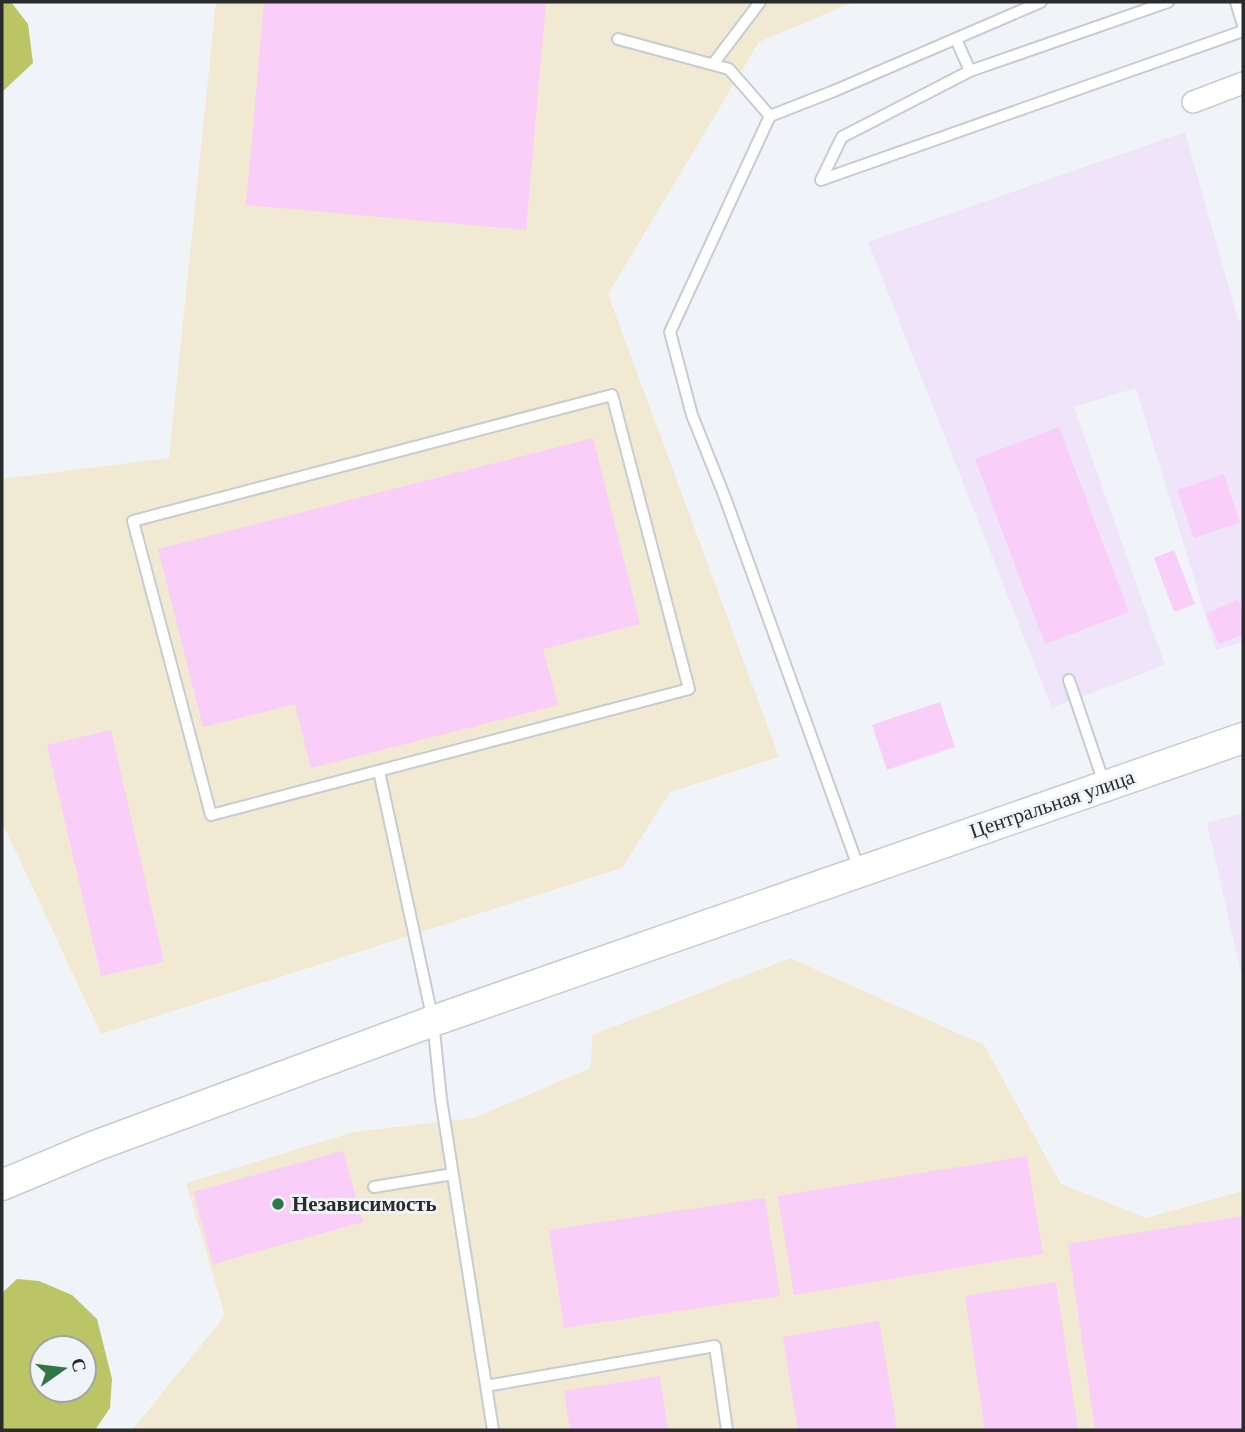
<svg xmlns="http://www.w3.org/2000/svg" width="1245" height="1432" font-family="'Times New Roman',serif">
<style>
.commercial{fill:#efe4f9}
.industrial{fill:#f2e9d3}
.forest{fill:#bcc565;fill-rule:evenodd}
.building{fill:#f9cef8}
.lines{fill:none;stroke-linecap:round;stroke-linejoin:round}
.service-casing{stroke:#c8cbcf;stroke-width:14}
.minor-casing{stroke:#c8cbcf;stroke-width:24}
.secondary-casing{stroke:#c8cbcf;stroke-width:33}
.service{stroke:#fff;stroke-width:10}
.minor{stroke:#fff;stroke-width:21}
.secondary{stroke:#fff;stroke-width:30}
.poi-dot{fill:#2f7846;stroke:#f0f4f8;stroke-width:2.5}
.labels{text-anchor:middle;stroke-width:6;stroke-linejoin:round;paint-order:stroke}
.street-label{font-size:21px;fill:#292b2c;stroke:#f0f4f8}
.poi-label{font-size:21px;font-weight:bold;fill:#292b2c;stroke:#f0f4f8;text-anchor:start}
</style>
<rect width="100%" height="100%" fill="#f0f4f8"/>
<path class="commercial" d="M1185,132L1238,320L1243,319V642L1216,650L1136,388L1074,407L1165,665L1052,708L868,242Z
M1243,813V982L1207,823Z"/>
<path class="industrial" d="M216,2H854L759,42L608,294L779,757L670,792L622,868L101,1034L2,822V479L169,458Z
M790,958L984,1045L1061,1184L1146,1218L1243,1191V1430H132L225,1316L186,1183L354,1132L474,1118L591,1068L592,1035Z"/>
<path class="forest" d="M2,2H11L28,24L33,63L2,92Z
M17,1279L39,1281L72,1295L97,1319L112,1379L110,1408L95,1430H2V1293ZM42,1348H84V1390H42Z"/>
<path class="building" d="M264,2H546L526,230L246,205Z
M1059,427L1129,612L1045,644L975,459Z
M593,438L640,624L543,649L558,705L311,768L295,704L203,727L158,549Z
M1224,474L1240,522L1194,538L1177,490Z
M1174,550L1195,604L1174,612L1154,558Z
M1238,600L1243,613V634L1219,644L1206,614Z
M940,702L955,747L887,770L872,725Z
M111,730L164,962L101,976L47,745Z
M343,1151L363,1222L213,1264L193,1192Z
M1027,1156L1043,1254L794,1295L778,1196Z
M765,1198L780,1296L564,1328L549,1230Z
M1243,1216V1430H1095L1068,1244Z
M1056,1282L1078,1430H985L965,1296Z
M879,1321L897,1430H798L783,1337Z
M660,1376L668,1430H570L564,1391Z"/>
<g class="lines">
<g class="service-casing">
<path id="service" d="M1168,2L970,71L842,137L821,180L1243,31
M1236,2L1243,25
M618,39L729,69L770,116
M956,39L970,71
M713,64L760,2
M612,395L689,689L211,815L133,521Z
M1069,680L1104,783
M379,771L433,1021L441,1099L493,1430
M859,869L724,495L692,415L670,332L770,116L834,91L1041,2
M374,1187L453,1174
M486,1386L715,1346L727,1430"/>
</g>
<g class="minor-casing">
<path id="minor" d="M1193,102L1243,83"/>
</g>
<g class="secondary-casing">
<path id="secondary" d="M2,1185L95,1146L433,1021L1243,738"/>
</g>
<use href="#service" class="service"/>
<use href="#minor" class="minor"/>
<use href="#secondary" class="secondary"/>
</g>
<circle class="poi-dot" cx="278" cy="1204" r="7"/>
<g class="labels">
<g class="street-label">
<text transform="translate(1052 804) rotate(-19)" y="7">Центральная улица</text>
</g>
<g class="poi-label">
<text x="292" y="1211">Независимость</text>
</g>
</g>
<rect width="1245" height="1432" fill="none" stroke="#292b2c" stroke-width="7"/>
<g transform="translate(63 1369) rotate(76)"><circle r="33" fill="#f0f4f8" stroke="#a0a4a6" stroke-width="2"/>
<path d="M0-5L12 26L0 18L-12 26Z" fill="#2f7846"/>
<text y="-10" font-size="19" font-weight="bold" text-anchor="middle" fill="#292b2c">С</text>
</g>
</svg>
